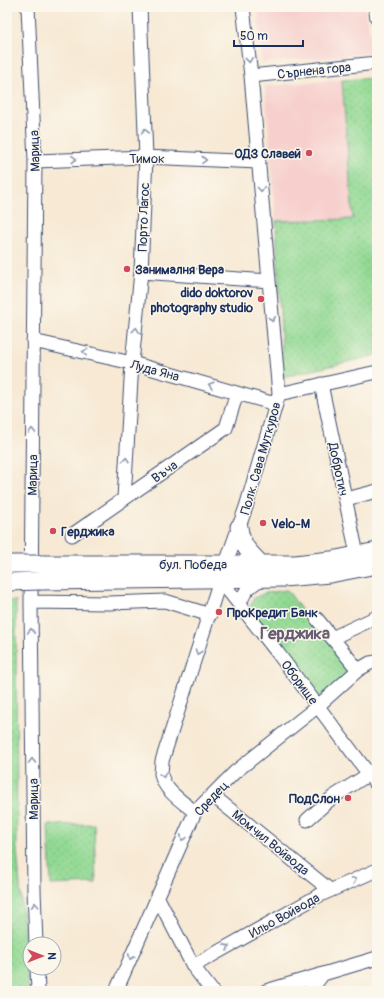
<svg xmlns="http://www.w3.org/2000/svg" width="384" height="998" font-family="Pangolin,sans-serif">
<style>
.built{fill:#f7d0cd}
.grass{fill:url(#grass-dots);stroke:#568478}
.lines{fill:none;stroke-linecap:round;stroke-linejoin:round}
.minor-casing{stroke:#3c4b70;stroke-width:15}
.major-casing{stroke:#3c4b70;stroke-width:19}
.minor{stroke:#fff;stroke-width:13}
.major{stroke:#fff;stroke-width:17}
.major-bridge-casing{stroke:#3c4b70;stroke-width:19;stroke-linecap:butt}
.major-bridge{stroke:#fff;stroke-width:17}
.oneway{stroke:#8d97ae}
.poi-dot{fill:#d1495b;stroke:#fbf7ec;stroke-width:1.5}
.labels{text-anchor:middle;stroke-width:3;stroke-linejoin:round;paint-order:stroke}
.street-label{font-size:13px;fill:#1b2f5e;stroke:#fbf7ec}
.poi-label{font-size:13px;font-weight:bold;fill:#1b2f5e;stroke:#fbf7ec;text-anchor:start}
.district-label{font-size:17px;font-weight:bold;fill:#675c73;stroke:#fbf7ec}
</style>
<defs>
<pattern id="grass-dots" width="8" height="8" patternUnits="userSpaceOnUse"><rect width="8" height="8" fill="#91d993"/><path d="M2 2h.1M6 6h.1" fill="none" stroke="#7cbb81" stroke-width="1.8" stroke-linecap="round"/></pattern>
</defs>
<rect width="100%" height="100%" fill="#fbf7ec"/>
<filter id="ink" filterUnits="userSpaceOnUse"><feTurbulence type="fractalNoise" baseFrequency=".025" numOctaves="2"/><feDisplacementMap in="SourceGraphic" scale="8" xChannelSelector="R" yChannelSelector="G"/><feConvolveMatrix kernelMatrix="1 2 1 2 8 2 1 2 1" color-interpolation-filters="sRGB"/></filter>
<filter id="wash" filterUnits="userSpaceOnUse"><feTurbulence type="fractalNoise" baseFrequency=".012" numOctaves="4" result="noise"/><feDisplacementMap in="SourceGraphic" scale="16" xChannelSelector="R" yChannelSelector="G"/><feGaussianBlur stdDeviation="0.9" result="paint"/><feColorMatrix in="noise" values="0 0 0 0 0 0 0 0 0 0 0 0 0 0 0 0 0 1.4 0 .05"/><feComposite in="paint" operator="in"/></filter>
<g filter="url(#wash)">
<rect width="100%" height="100%" fill="#f7e9d4"/>
<path class="built" d="M258,7H364L374,53L262,63Z
M342,80L353,219L276,221L265,86Z"/>
<path class="grass" d="M377,78V355L283,377L276,221L353,219L342,80Z
M287,590L311,623L314,621L353,671L319,701L249,609L254,598L265,593Z
M7,601H16L17,849L29,991H7Z
M94,824L96,883L51,885L48,825Z"/>
</g>
<g filter="url(#ink)">
<g class="lines">
<g class="minor-casing">
<path id="minor" d="M28,7L35,161L31,602L34,890L36,944
M375,7L377,18
M251,76L377,63
M35,161L146,157L259,162
M141,272L269,281
M33,341L132,363L275,404
M321,384L357,554
M279,394L377,372
M124,499L132,363L141,272L146,157L140,7
M346,499L377,491
M72,535L226,428L237,393
M220,580L277,652L377,785
M31,602L109,603L165,601L210,615
M240,605C244,590 249,587 261,579
M317,619L358,670
M332,638L377,617
M212,795L330,890
M195,812C183,802 164,791 161,774C161,770 162,765 162,761L220,580L246,507L279,394L251,76L243,7
M307,820L333,797L377,769
M157,896L193,966L212,991
M193,966L318,896L377,870
M37,968L38,991
M116,991L195,812L235,772L318,706L358,670L370,663L377,662
M266,991L377,958
M310,991L323,974"/>
</g>
<g class="major-casing">
<path id="major" d="M239,527C241,545 249,552 261,564
M41,564H295L331,560L377,551
M41,581L283,578L330,574L377,565"/>
</g>
<use href="#minor" class="minor"/>
<use href="#major" class="major"/>
<g class="major-bridge-casing">
<path id="major-bridge" d="M7,564H41
M7,582L41,581"/>
</g>
<use href="#major-bridge" class="major-bridge"/>
</g>
<defs><path id="oneway-chevron" d="M-2-3.5L2.5 0L-2 3.5" fill="none" stroke-width="1.6" stroke-linecap="round" stroke-linejoin="round"/></defs>
<g class="oneway">
<use href="#oneway-chevron" transform="translate(249 60) rotate(84)"/>
<use href="#oneway-chevron" transform="translate(145 131) rotate(-92)"/>
<use href="#oneway-chevron" transform="translate(74 159) rotate(-2)"/>
<use href="#oneway-chevron" transform="translate(204 160) rotate(2)"/>
<use href="#oneway-chevron" transform="translate(261 189) rotate(85)"/>
<use href="#oneway-chevron" transform="translate(272 319) rotate(85)"/>
<use href="#oneway-chevron" transform="translate(136 330) rotate(-84)"/>
<use href="#oneway-chevron" transform="translate(85 352) rotate(-167)"/>
<use href="#oneway-chevron" transform="translate(211 385) rotate(-164)"/>
<use href="#oneway-chevron" transform="translate(32 431) rotate(-89)"/>
<use href="#oneway-chevron" transform="translate(126 460) rotate(-86)"/>
<use href="#oneway-chevron" transform="translate(31 631) rotate(-91)"/>
<use href="#oneway-chevron" transform="translate(198 652) rotate(109)"/>
<use href="#oneway-chevron" transform="translate(32 761) rotate(-91)"/>
<use href="#oneway-chevron" transform="translate(163 775) rotate(76)"/>
<use href="#oneway-chevron" transform="translate(183 838) rotate(114)"/>
<use href="#oneway-chevron" transform="translate(354 880) rotate(-22)"/>
<use href="#oneway-chevron" transform="translate(35 905) rotate(-93)"/>
<use href="#oneway-chevron" transform="translate(227 947) rotate(-29)"/>
<use href="#oneway-chevron" transform="translate(131 957) rotate(113)"/>
</g>
</g>
<g class="poi-dot">
<circle cx="309" cy="153" r="4"/>
<circle cx="127" cy="269" r="4"/>
<circle cx="261" cy="299" r="4"/>
<circle cx="263" cy="523" r="4"/>
<circle cx="53" cy="531" r="4"/>
<circle cx="219" cy="612" r="4"/>
<circle cx="348" cy="798" r="4"/>
</g>
<g class="labels">
<g class="street-label">
<text transform="translate(314 70) rotate(-6)" y="5">Сърнена гора</text>
<text transform="translate(34 151) rotate(-92)" y="5">Марица</text>
<text x="147" y="163">Тимок</text>
<text transform="translate(143 217) rotate(-88)" y="5">Порто Лагос</text>
<text transform="translate(155 370) rotate(15)" y="5">Луда Яна</text>
<text transform="translate(260 458) rotate(-74)" y="5">Полк. Сава Муткуров</text>
<text transform="translate(339 469) rotate(78)" y="5">Добротич</text>
<text transform="translate(164 471) rotate(-35)" y="5">Въча</text>
<text transform="translate(32 475) rotate(-89)" y="5">Марица</text>
<text x="193" y="569">бул. Победа</text>
<text transform="translate(300 682) rotate(53)" y="5">Оборище</text>
<text transform="translate(211 798) rotate(-47)" y="5">Средец</text>
<text transform="translate(33 799) rotate(-91)" y="5">Марица</text>
<text transform="translate(271 842) rotate(39)" y="5">Момчил Войвода</text>
<text transform="translate(284 915) rotate(-29)" y="5">Ильо Войвода</text>
</g>
<g class="poi-label">
<text x="301" y="158" text-anchor="end">ОДЗ Славей</text>
<text x="135" y="274">Занималня Вера</text>
<text x="253" y="297" text-anchor="end">dido doktorov<tspan x="253" dy="15">photography studio</tspan></text>
<text x="271" y="528">Velo-M</text>
<text x="61" y="536">Герджика</text>
<text x="227" y="617">ПроКредит Банк</text>
<text x="340" y="803" text-anchor="end">ПодСлон</text>
</g>
<g class="district-label">
<text x="295" y="639">Герджика</text>
</g>
</g>
<rect width="384" height="998" fill="none" stroke="#fbf7ec" stroke-width="24"/>
<g transform="translate(42 956) rotate(90)"><circle r="19" fill="#fbf7ec" stroke="#a1a7b3"/>
<path d="M0-3L7 15L0 10L-7 15Z" fill="#d1495b"/>
<text y="-6" font-size="11" font-weight="bold" text-anchor="middle" fill="#1b2f5e">N</text>
</g>
<path d="M234 40v6h69v-6" fill="none" stroke="#1b2f5e" stroke-width="2"/>
<text x="240" y="40" font-size="12" fill="#1b2f5e" stroke="#fbf7ec" stroke-width="3" paint-order="stroke">50 m</text>
</svg>
